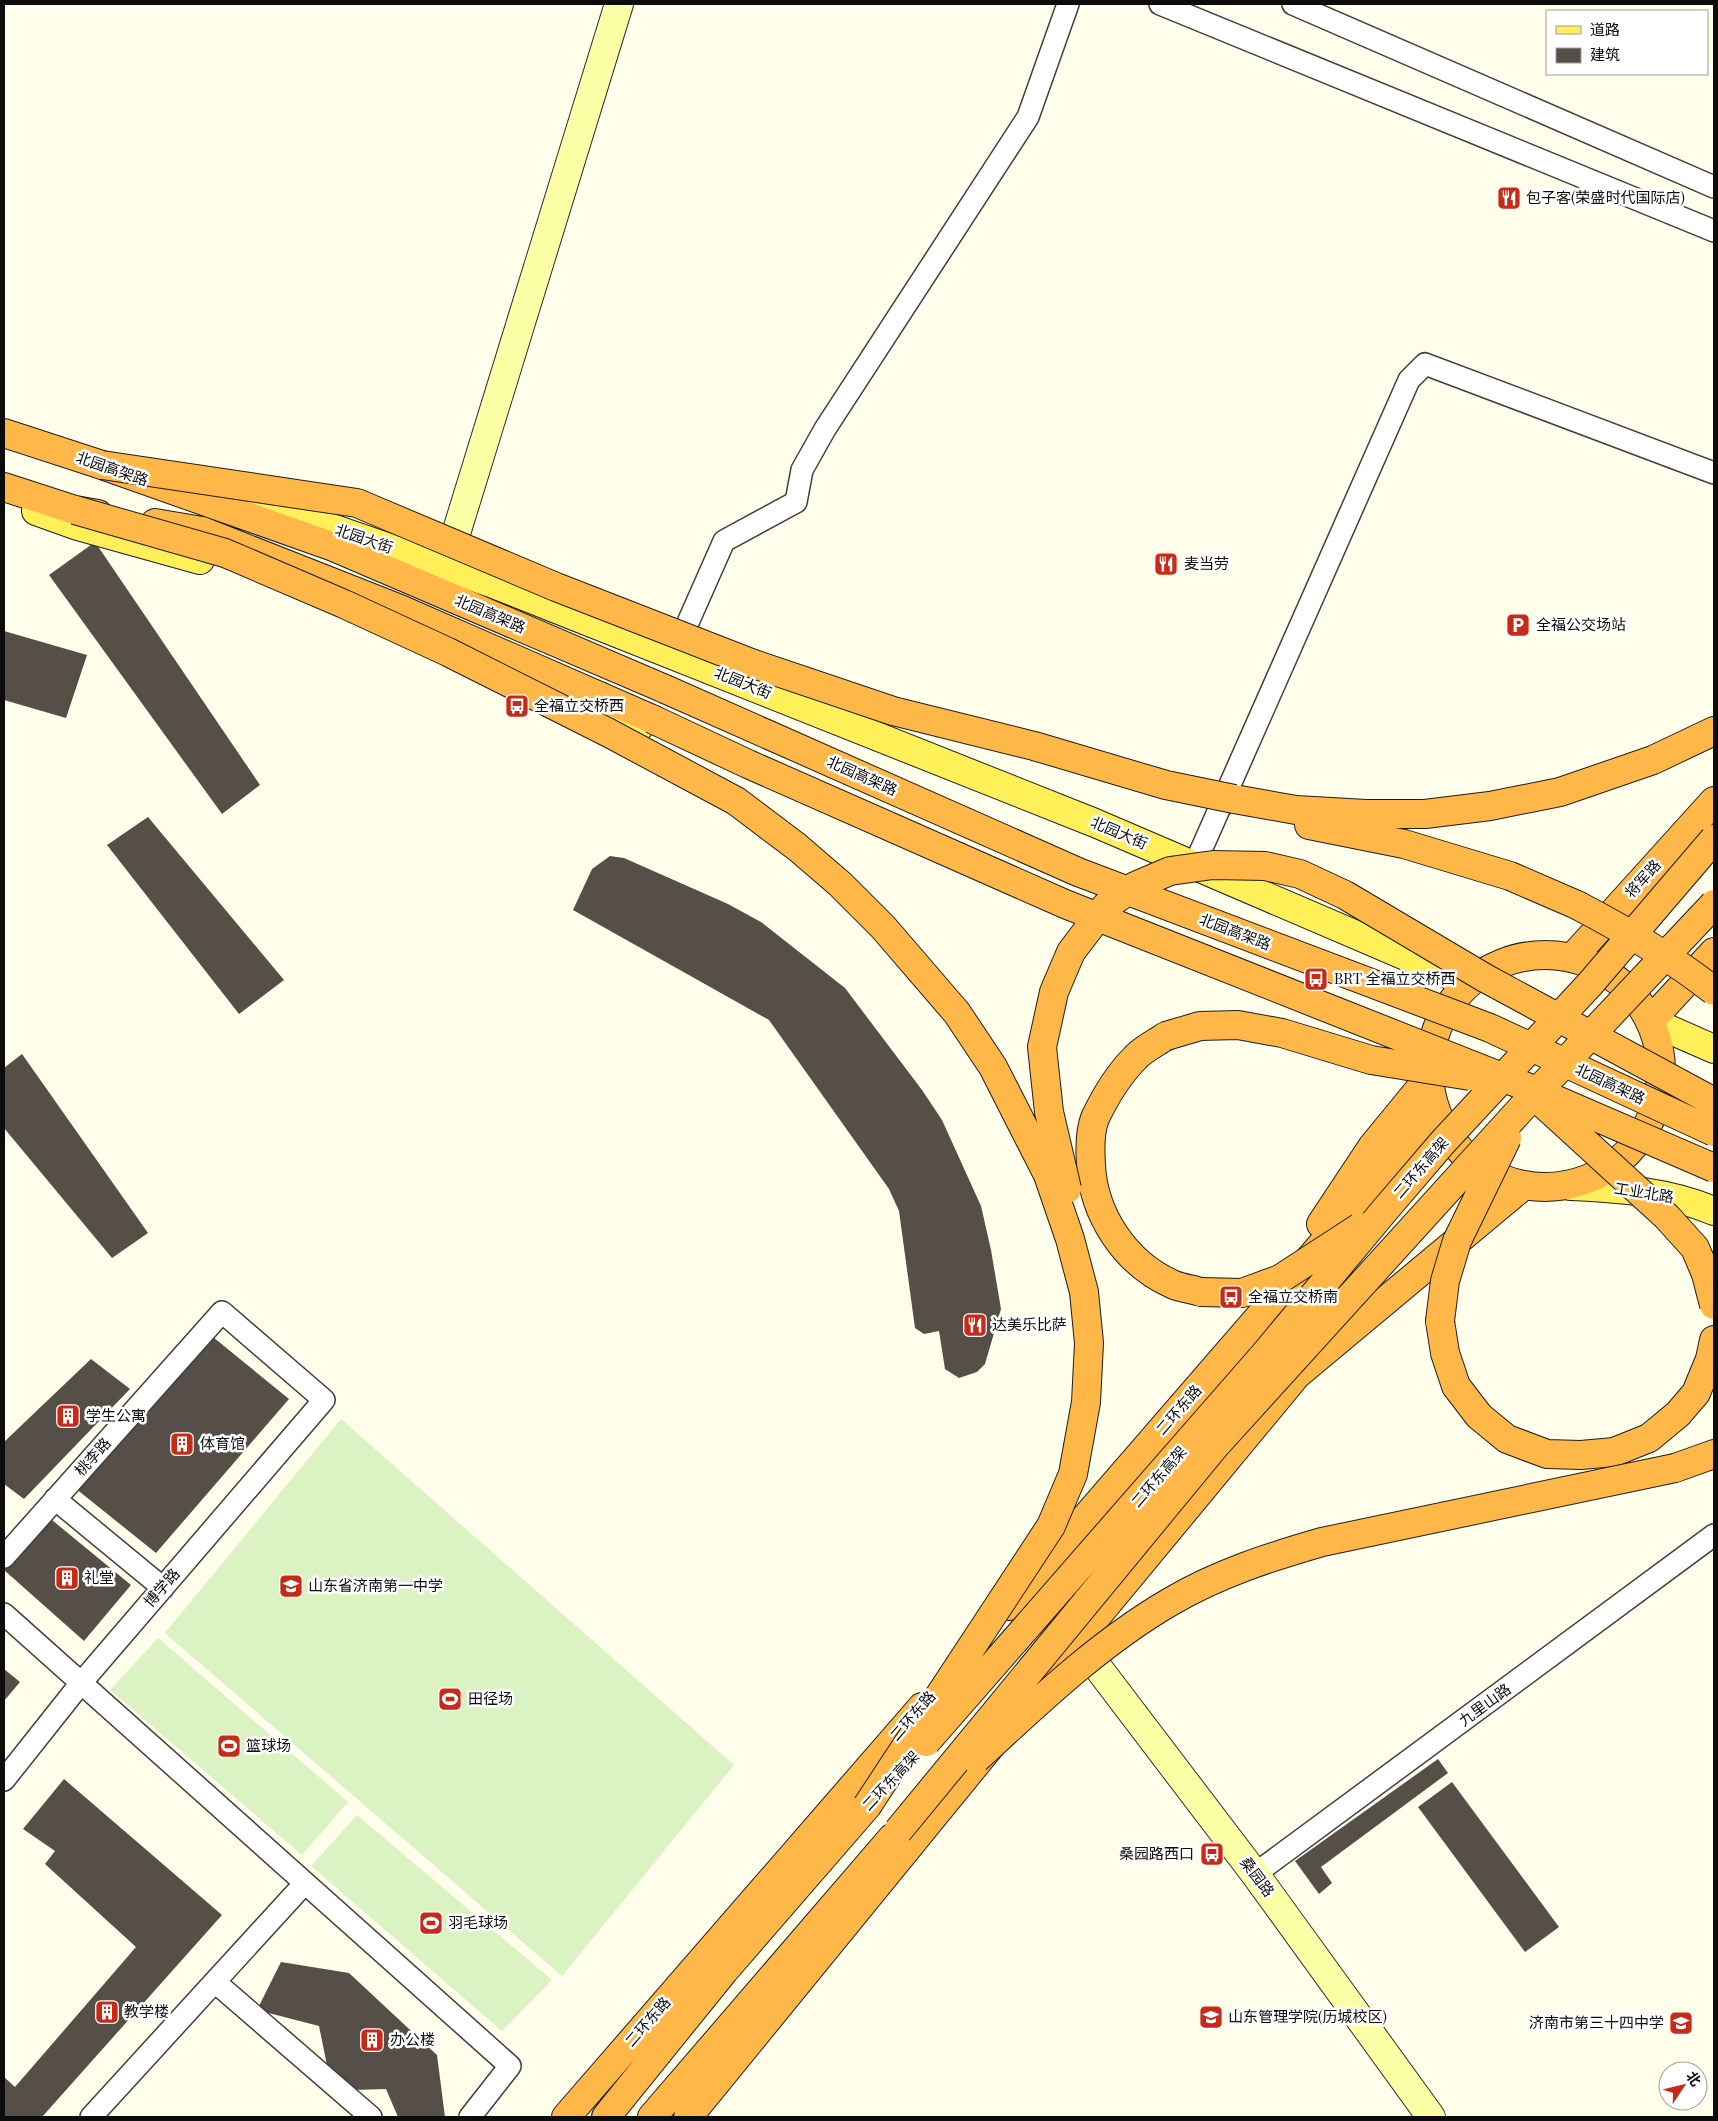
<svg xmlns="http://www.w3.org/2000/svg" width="1718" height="2121" font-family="'Playfair Display','Noto Sans SC',serif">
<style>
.pitch{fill:#dbf3c3}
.building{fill:#554f47}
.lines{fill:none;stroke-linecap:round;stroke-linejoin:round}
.street-casing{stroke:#3f3f3f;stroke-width:24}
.secondary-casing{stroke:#2e2e2e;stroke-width:30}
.primary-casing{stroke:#1d1d1d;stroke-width:30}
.highway-casing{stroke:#1d1d1d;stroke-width:30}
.street{stroke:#fff;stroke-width:21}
.secondary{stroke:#fbffa5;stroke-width:28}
.primary{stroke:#fff05a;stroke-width:28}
.highway{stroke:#ffb748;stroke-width:28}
.highway-bridge-casing{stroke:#1d1d1d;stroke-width:30;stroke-linecap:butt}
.highway-bridge{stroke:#ffb748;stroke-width:28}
.labels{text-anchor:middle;stroke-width:5;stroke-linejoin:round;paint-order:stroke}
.poi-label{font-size:15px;fill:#0c0c0c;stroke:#fff;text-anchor:start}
.street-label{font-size:15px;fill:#0c0c0c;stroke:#fff}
</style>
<rect width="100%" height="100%" fill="#fffeea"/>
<path class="pitch" d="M341,1419L734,1765L562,1976L165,1633Z
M158,1638L348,1802L302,1855L110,1690Z
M357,1815L552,1980L502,2031L311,1866Z"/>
<path class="building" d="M95,542L260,785L222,814L49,575Z
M4,631L87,655L66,718L4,700Z
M148,817L284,980L239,1014L107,845Z
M610,856L624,858L728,904L761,922L845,988L922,1090L942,1120L981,1206L991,1250L1001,1309L985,1364L977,1372L959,1378L945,1369L939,1331L924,1334L915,1328L899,1211L889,1189L769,1020L573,910L592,869Z
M22,1054L148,1233L112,1258L4,1128V1068Z
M208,1333L289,1399L156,1553L75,1488Z
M91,1359L130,1389L24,1499L4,1484V1442Z
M52,1520L131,1585L84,1641L4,1570Z
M4,1669L20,1682L4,1701Z
M1438,1759L1448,1773L1321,1867L1332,1883L1319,1894L1295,1861Z
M64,1779L222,1915L42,2117H4V2077L15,2087L136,1947L45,1864L55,1851L23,1829Z
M1452,1782L1559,1927L1525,1952L1418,1807Z
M281,1962L349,1973L437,2055L445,2117H398L386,2089L352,2090L328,2070L319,2026L257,2010Z"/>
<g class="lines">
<g class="street-casing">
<path id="street" d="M1160,4L1714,231
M1293,4L1714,187
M682,636L724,541L796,502L802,470L825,429L1028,117L1068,4
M1194,866L1409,380L1425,364L1714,473
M55,1499L163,1588
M4,1557L222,1312L324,1400L81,1683L4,1780
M4,1614L510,2066L470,2117
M1255,1874L1714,1535
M215,1982L371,2117
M91,2117L305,1883"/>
</g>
<g class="secondary-casing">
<path id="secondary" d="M446,566L619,4
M1077,1640L1255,1874L1431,2117"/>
</g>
<g class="primary-casing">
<path id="primary" d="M219,491L268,506L491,583L1095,823L1466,982
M36,511L78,526L200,560
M556,696L640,726
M1650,1021L1714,1049
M1571,1186C1620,1188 1669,1192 1714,1211"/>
</g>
<g class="highway-casing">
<path id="highway" d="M4,433L102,465L331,546L665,689
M4,487L75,510L98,514
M155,523L202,531L400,609L652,719
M1234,799L1296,810L1366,814H1425L1490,806L1560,792L1653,760L1714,731
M1309,825L1404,844L1510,876L1577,905
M1429 1071a116 116 0 1 1 232 0a116 116 0 1 1-232 0Z
M1573,957L1714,801
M1650,1021L1714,952
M1166,1036C1156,1043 1143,1049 1135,1058C1118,1075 1105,1097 1095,1118C1090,1131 1090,1150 1091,1164C1093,1214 1125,1263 1172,1284C1180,1288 1191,1289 1201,1292
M1321,1224L1372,1147L1427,1080
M1440,1321L1445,1353L1456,1386L1479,1416L1507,1439L1547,1454L1581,1455L1614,1452L1649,1438L1678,1414L1696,1393L1710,1359L1714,1340
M1294,1377L1523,1186
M1675,1468L1714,1454
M1009,1606L1435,1114
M1025,1703L1294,1378
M566,2117L922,1707
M606,2117L724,1971L867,1806
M652,2117L892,1838
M688,2117L993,1743"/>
</g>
<use href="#street" class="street"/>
<use href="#secondary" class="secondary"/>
<use href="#primary" class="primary"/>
<use href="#highway" class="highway"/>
<g class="highway-bridge-casing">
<path id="highway-bridge" d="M102,465L357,503L556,587L751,663L893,711L1034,746L1166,785L1234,799
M75,510L225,553L344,604L448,652L609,733L736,801L797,847L840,884L883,927L957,1013L993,1067L1048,1175L1070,1239L1084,1292L1089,1343L1086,1402L1073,1474L1051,1526L867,1806
M665,689L1078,872L1490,1028L1714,1132
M652,719L748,764L1065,904L1522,1085L1714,1168
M1577,905C1621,928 1675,960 1714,991
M1166,1036L1200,1026L1238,1025L1282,1033L1371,1060L1470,1076
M1539,1100L1667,1217L1695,1248L1706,1274L1714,1305
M1067,1189L1049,1112L1042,1047L1054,992L1071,952L1106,906L1135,886L1170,871L1213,865L1265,866L1300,874L1345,895L1485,978L1714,1102
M1201,1292L1242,1293L1280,1279L1360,1227
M1440,1321L1445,1281L1457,1241L1507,1138
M926,1742L1264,1355L1384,1211L1443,1142L1590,984L1714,839
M976,1759C1037,1703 1098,1644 1170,1602C1217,1574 1270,1557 1322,1542L1675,1468
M898,1831L1215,1446L1520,1110L1714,904"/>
</g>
<use href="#highway-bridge" class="highway-bridge"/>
</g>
<defs>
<g id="restaurant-square" transform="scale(1.25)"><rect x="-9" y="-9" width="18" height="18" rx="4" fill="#c82a18" stroke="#fff"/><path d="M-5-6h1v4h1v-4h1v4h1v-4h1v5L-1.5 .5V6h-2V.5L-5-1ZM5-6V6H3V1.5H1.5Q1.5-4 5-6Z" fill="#fff"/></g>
<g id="parking-square" transform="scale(1.25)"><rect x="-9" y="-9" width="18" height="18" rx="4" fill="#c82a18" stroke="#fff"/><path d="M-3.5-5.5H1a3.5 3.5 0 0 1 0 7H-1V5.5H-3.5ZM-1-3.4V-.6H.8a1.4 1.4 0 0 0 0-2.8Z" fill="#fff"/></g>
<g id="bus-square" transform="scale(1.25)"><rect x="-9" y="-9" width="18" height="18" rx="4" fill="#c82a18" stroke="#fff"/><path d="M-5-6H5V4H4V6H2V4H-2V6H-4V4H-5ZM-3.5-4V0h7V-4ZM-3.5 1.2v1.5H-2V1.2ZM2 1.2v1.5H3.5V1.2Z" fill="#fff"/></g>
<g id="building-square" transform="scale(1.25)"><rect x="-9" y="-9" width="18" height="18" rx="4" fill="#c82a18" stroke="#fff"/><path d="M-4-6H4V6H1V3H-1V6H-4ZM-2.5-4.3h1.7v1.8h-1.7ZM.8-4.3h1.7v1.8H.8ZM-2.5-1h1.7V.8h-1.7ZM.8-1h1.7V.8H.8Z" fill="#fff"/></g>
<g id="school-square" transform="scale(1.25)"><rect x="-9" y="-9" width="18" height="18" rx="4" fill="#c82a18" stroke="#fff"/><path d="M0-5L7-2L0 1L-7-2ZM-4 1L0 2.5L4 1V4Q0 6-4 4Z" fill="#fff"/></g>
<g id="stadium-square" transform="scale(1.25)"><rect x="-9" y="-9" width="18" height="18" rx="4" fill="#c82a18" stroke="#fff"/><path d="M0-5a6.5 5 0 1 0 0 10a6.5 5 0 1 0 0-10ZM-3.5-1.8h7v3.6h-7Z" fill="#fff"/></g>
<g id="university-square" transform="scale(1.25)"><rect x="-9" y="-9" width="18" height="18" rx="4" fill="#c82a18" stroke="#fff"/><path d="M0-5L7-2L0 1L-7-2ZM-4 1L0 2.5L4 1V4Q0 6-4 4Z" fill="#fff"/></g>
</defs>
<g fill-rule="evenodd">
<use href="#restaurant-square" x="1509" y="198"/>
<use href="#restaurant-square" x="1166" y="564"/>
<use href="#parking-square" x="1518" y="625"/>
<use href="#bus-square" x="517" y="706"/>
<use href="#bus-square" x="1316" y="979"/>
<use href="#bus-square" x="1231" y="1297"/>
<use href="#restaurant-square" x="975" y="1325"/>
<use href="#building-square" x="68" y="1416"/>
<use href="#building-square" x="182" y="1444"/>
<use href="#building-square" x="67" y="1578"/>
<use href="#school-square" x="291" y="1586"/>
<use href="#stadium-square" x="450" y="1699"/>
<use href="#stadium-square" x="229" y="1746"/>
<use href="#bus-square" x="1212" y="1854"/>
<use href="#stadium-square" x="431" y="1923"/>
<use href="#building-square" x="107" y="2012"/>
<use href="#university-square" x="1211" y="2017"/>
<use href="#school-square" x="1681" y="2023"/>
<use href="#building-square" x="372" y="2040"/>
</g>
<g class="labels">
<g class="poi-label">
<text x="1526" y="203">包子客(荣盛时代国际店)</text>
<text x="1184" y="569">麦当劳</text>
<text x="1536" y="630">全福公交场站</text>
<text x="534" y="711">全福立交桥西</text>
<text x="1334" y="984">BRT 全福立交桥西</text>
<text x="1248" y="1302">全福立交桥南</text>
<text x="992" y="1330">达美乐比萨</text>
<text x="86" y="1421">学生公寓</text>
<text x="200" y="1449">体育馆</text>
<text x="84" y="1583">礼堂</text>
<text x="308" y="1591">山东省济南第一中学</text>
<text x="468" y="1704">田径场</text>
<text x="246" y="1751">篮球场</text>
<text x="1194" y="1859" text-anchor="end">桑园路西口</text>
<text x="448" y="1928">羽毛球场</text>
<text x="124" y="2017">教学楼</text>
<text x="1228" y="2022">山东管理学院(历城校区)</text>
<text x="1664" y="2028" text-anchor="end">济南市第三十四中学</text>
<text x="390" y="2045">办公楼</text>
</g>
<g class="street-label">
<text transform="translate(112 469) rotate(19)" y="5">北园高架路</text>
<text transform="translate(364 539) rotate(19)" y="5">北园大街</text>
<text transform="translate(490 614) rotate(23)" y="5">北园高架路</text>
<text transform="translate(743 683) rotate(22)" y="5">北园大街</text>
<text transform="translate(862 776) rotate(24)" y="5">北园高架路</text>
<text transform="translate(1119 833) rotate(23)" y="5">北园大街</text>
<text transform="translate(1643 879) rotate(-48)" y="5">将军路</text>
<text transform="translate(1235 932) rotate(21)" y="5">北园高架路</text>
<text transform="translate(1610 1084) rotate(25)" y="5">北园高架路</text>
<text transform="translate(1421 1168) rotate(-49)" y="5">二环东高架</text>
<text transform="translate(1644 1193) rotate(9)" y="5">工业北路</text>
<text transform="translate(1179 1410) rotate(-49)" y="5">二环东路</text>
<text transform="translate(93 1457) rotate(-48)" y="5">桃李路</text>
<text transform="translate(1159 1477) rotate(-49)" y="5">二环东高架</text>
<text transform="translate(162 1588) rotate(-49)" y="5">博学路</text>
<text transform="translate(1485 1705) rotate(-36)" y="5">九里山路</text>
<text transform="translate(913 1716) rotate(-49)" y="5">二环东路</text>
<text transform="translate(891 1781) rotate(-47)" y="5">二环东高架</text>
<text transform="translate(1257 1877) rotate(53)" y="5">桑园路</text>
<text transform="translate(648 2022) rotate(-49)" y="5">二环东路</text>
</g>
</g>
<rect width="1718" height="2121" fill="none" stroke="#0c0c0c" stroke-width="10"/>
<rect x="1546" y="10" width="162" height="65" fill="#ffffff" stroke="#9e9e9e"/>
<rect x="1556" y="26" width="25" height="8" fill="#fff05a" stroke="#9e9e9e"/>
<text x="1590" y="35" font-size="15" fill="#0c0c0c">道路</text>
<rect x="1556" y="48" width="25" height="15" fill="#554f47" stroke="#9e9e9e"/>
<text x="1590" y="60" font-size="15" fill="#0c0c0c">建筑</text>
<g transform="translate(1683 2086) rotate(55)"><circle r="24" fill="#ffffff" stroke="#9e9e9e"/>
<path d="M0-4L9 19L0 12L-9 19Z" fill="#c82a18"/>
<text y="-8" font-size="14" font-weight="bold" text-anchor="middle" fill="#0c0c0c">北</text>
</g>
</svg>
